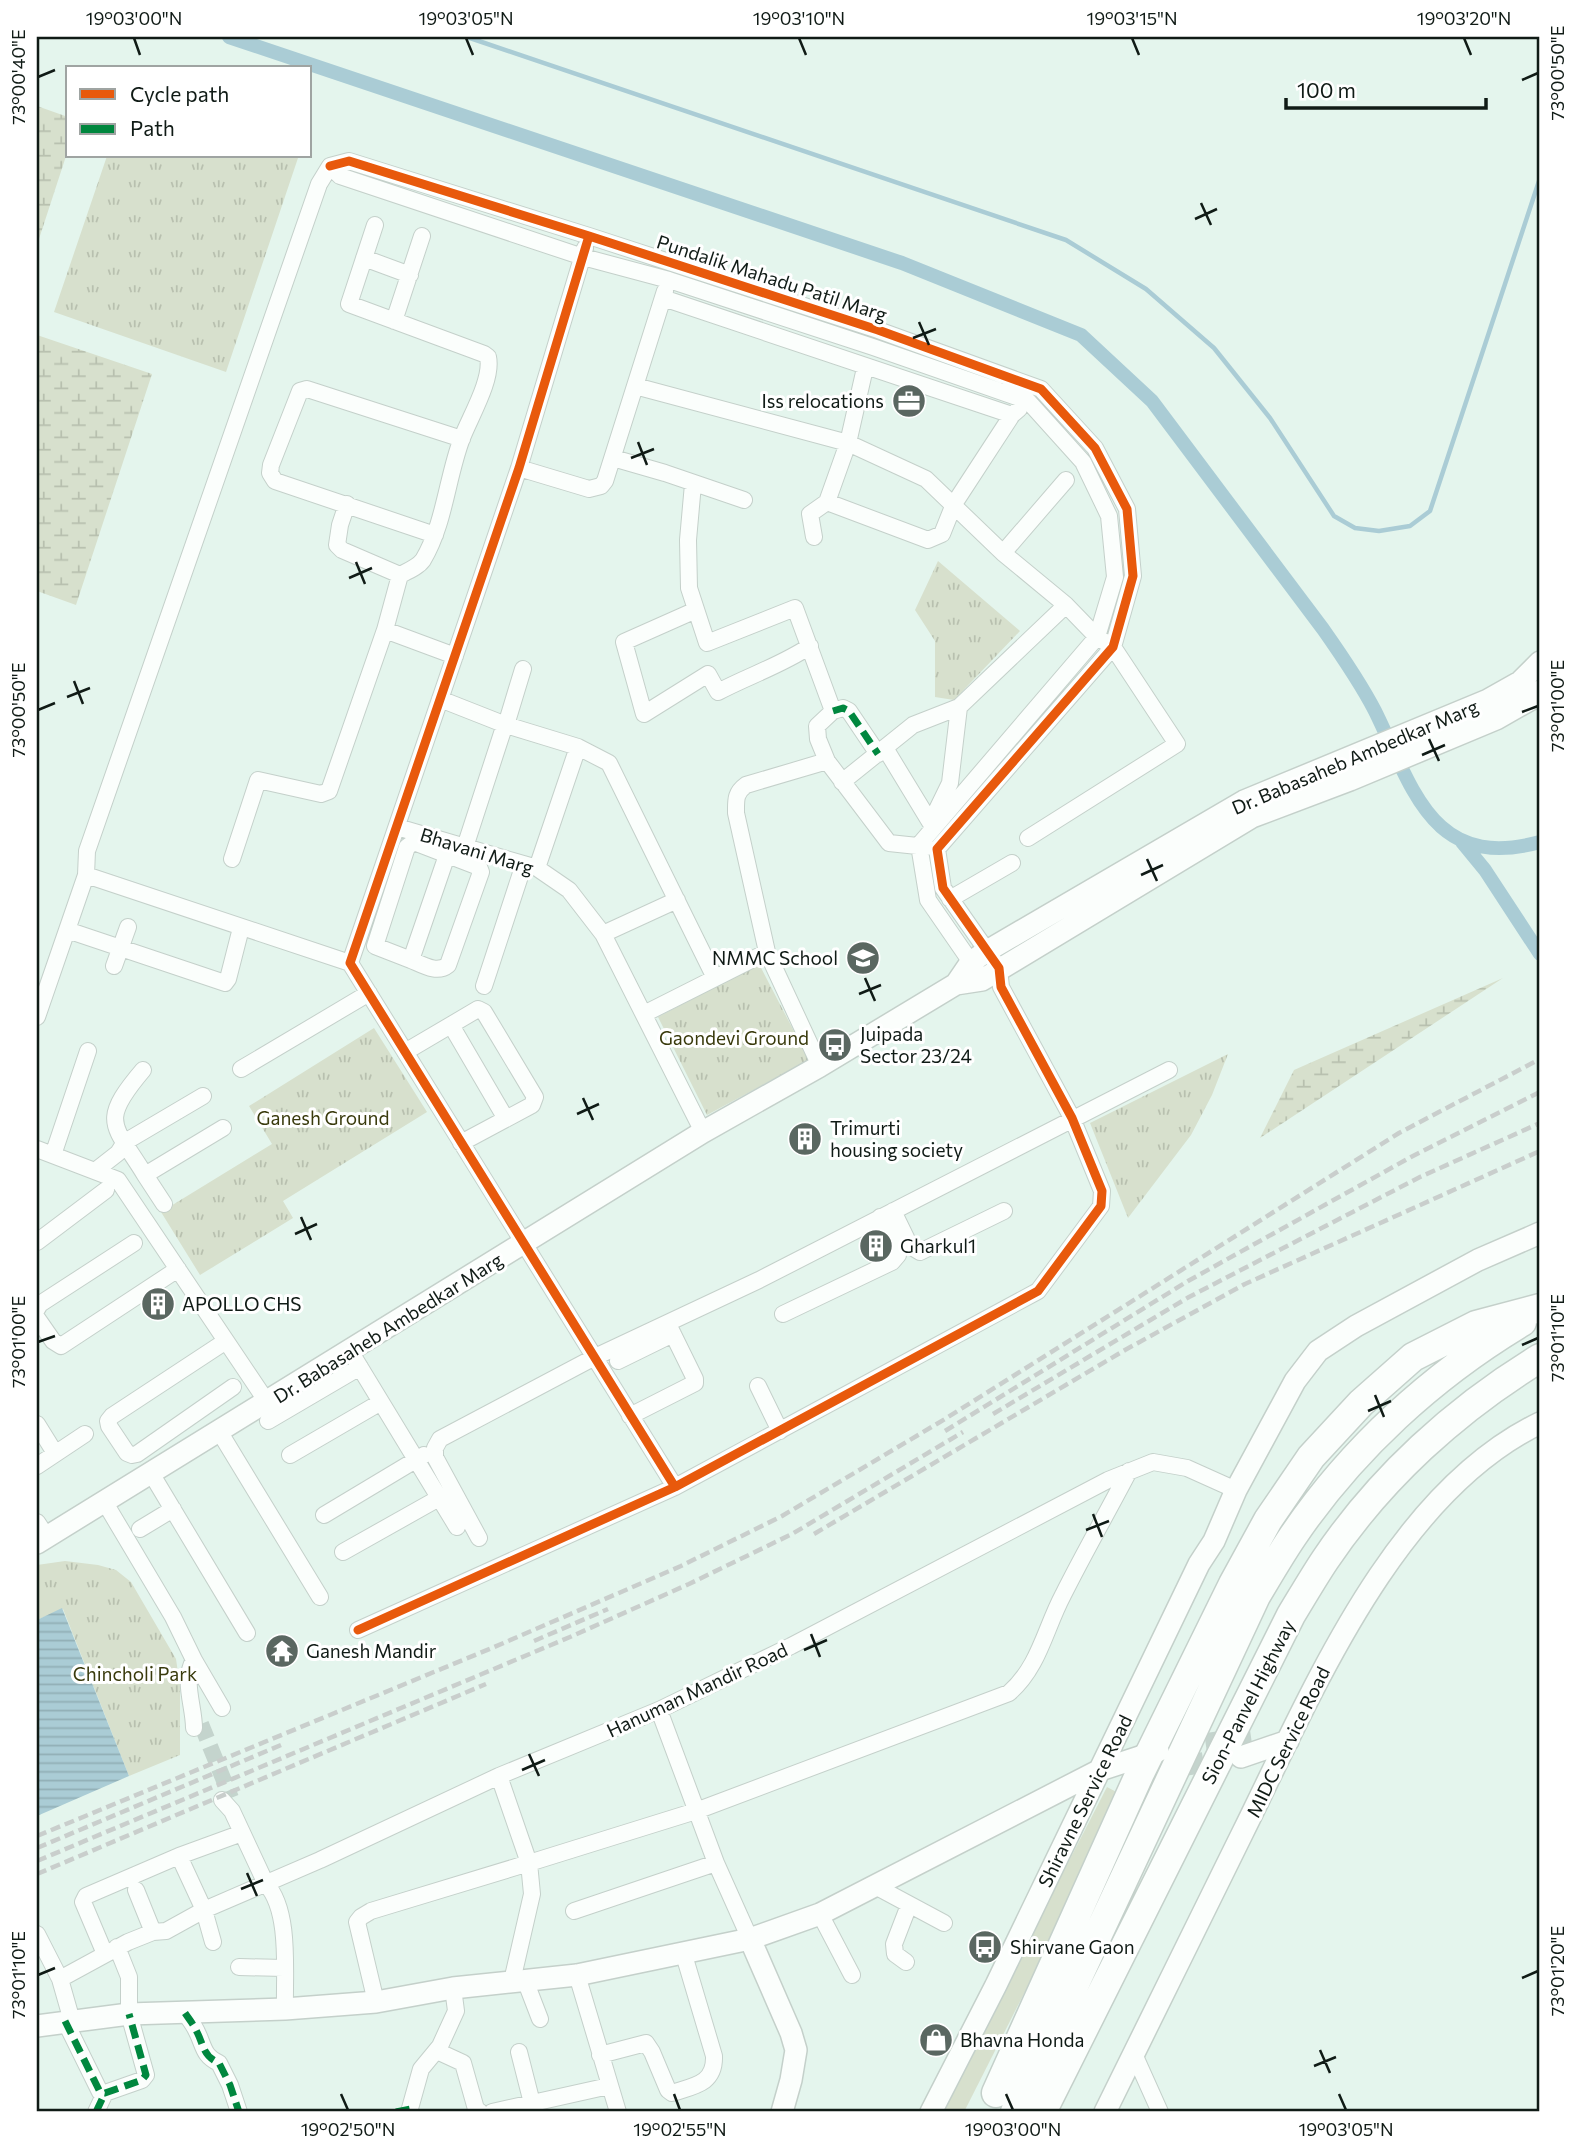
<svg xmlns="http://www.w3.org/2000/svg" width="1577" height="2149" font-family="Commissioner,sans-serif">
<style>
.grass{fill:#d7e0cd}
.wetland{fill:url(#wetland-marsh)}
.park{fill:url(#park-tufts)}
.water{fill:url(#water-rules)}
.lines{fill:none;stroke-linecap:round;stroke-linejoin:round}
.stream{stroke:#aaccd5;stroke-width:4.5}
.canal{stroke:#aaccd5;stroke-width:14}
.street-tunnel{stroke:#c4d4cd;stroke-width:16;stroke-dasharray:16 8;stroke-linecap:butt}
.secondary-tunnel{stroke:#c4d4cd;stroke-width:21;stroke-dasharray:21 10;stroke-linecap:butt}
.street-casing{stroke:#c4d0ca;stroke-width:18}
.secondary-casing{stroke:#c4d0ca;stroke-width:24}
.highway-casing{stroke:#c4d0ca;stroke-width:31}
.street{stroke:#fbfefc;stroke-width:16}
.secondary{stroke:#fbfefc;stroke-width:21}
.highway{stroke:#fbfefc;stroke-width:28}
.rail{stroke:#c9cecc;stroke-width:4.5;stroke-dasharray:10 5;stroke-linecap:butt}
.quiet{stroke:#00873e;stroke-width:7;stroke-dasharray:14 7;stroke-linecap:butt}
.cycleway-casing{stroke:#fff;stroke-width:13}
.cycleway{stroke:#e8590c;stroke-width:9}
.ticks{fill:none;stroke:#101b16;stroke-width:2.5}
.labels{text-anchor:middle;stroke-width:6;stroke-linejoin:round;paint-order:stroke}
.street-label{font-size:19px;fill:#101b16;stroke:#fff}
.poi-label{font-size:19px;fill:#101b16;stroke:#fff;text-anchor:start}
.park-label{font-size:19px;fill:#393a0c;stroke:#fff}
.neatline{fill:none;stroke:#101b16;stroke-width:2.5}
.ticks-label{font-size:18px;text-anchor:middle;fill:#101b16}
</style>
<defs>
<pattern id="wetland-marsh" width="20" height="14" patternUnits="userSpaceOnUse" patternTransform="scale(1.75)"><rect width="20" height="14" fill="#d7e0cd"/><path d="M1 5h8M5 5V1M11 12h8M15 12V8" fill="none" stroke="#b8c0af"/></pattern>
<pattern id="park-tufts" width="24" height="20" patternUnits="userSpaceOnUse" patternTransform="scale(1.75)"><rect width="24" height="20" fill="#d7e0cd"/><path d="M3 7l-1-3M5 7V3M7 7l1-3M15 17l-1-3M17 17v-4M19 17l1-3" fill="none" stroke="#b8c0af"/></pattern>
<pattern id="water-rules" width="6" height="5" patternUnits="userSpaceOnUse" patternTransform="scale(1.75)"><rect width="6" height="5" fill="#aaccd5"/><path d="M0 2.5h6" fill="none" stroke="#91afb6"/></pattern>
</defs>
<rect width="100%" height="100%" fill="#e4f5ed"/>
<path class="grass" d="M1107,1787L1124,1796L964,2112H940Z"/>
<path class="wetland" d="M37,106L68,117V150L37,245Z
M37,335L152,374L76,605L37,591Z
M1503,978L1260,1138L1294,1070Z"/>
<path class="park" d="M107,156L298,158L226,372L54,312Z
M938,561L1020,631L954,700L935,697V641L915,610Z
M759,964L809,1060L707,1115L658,1017Z
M374,1028L427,1112L283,1201L293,1218L200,1275L161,1212L272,1144L249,1106Z
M1228,1054L1212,1095L1191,1135L1128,1218L1090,1123Z
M65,1561L98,1565L116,1570L131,1582L176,1659L180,1686V1755L129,1776L63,1609L37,1620V1565Z"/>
<path class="water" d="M62,1608L129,1776L37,1816V1620Z"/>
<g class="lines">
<path class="stream" d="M467,37L1066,240L1146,289L1214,348L1270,418L1334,516L1355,528L1379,531L1410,526L1430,511L1540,178"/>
<path class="canal" d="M229,37L902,263L1081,335L1152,401L1323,629C1342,656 1360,682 1375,711C1413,788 1432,872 1540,842
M1462,842L1485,870L1540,954"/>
<path class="street-tunnel" d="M201,1724L231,1798"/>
<path class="secondary-tunnel" d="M1175,1748L1251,1737
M1152,1770L1228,1759"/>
<g class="street-casing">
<path id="street" d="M330,166L349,161L589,236L878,330L1041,389L1095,448L1127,509L1133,576L1113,647L937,849L943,888L999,968L1001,987L1072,1118L1102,1191L1101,1206L1038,1291L675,1487L358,1630
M330,166L340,176L583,257L669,280L873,347L1028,401L1083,462L1109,516L1115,577L1097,637L919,845L928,900L977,971
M375,225L349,304L484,354L488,357C493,379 470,417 462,438C447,477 445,523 423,560C418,567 408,571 400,575L385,630L455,656
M585,248L519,468L350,963L675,1487
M364,258L410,275
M663,298L1012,415
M394,321L422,236
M635,386L848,443L926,479L1003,553L1066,605L1097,637L1113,647L1177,744L1028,838
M613,458L665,473L744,500
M519,468L589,489L601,486L605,481L665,291
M693,484L688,540L689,588L707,643L795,608L833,711L817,726L818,739L827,761
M827,502L928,540L942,534L954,504L1012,415L1019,409
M347,504L340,525L337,545L342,550L400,575
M435,535L275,481L270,473L271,465L300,391L307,389L462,439
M814,537L810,514L827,502L848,443L865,368
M1003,553L1066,480
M696,610L624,642L644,714L708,674L718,692C748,676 782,665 810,646
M440,699L506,725L578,747L609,763L715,978
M833,711L843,708L849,711L878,754
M506,725L523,669
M885,748L930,822
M842,782L913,725L959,707L1066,605
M931,822L950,783L959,707
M397,827L537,868L569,890L603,934L703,1132
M465,847L505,724
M232,859L258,780L321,794L329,791L385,630
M537,868L578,747
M86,875L350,963
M950,899L1012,863
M67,930L225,983L228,979L241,928
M603,934L677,900
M411,960C423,965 437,974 448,965L481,872L479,867L414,842L407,847L375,946L411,960L447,855L451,843
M114,966L128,927
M484,986L524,864
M644,1014L767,952
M37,1017L86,875L87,851L319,184L330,166
M451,1025L506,1119
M405,1052L478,1009L484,1012L535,1097L532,1105L461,1143
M820,1066L767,952L736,813C736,800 735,793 746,785L827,761L889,843L927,847
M241,1069L369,993
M143,1070C98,1123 114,1124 145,1175L223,1128
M37,1149L118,1180L267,1402
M53,1155L88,1051
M95,1171L118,1153L125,1142L203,1096
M145,1175L164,1204
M893,1211L910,1246L920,1252L1004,1211
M37,1242L106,1190
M37,1309L40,1304L134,1243
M783,1314L892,1262L898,1255L897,1249L880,1217
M37,1318L53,1341L61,1346L178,1269
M226,1341L112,1416L108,1421L109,1426L127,1453L132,1455L137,1454L233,1387
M350,1351L457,1527
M618,1361L673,1334
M758,1386L780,1431
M630,1416L695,1383V1379L668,1324
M268,1421L360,1367
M37,1424L55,1453
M219,1431L320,1597
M290,1455L381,1402
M37,1466L85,1434
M151,1473L247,1633
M104,1501L173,1617L194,1660C182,1680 194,1706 194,1728
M324,1515L424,1455
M37,1522L47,1537
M140,1529L173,1509
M479,1538L435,1457V1448L440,1439L593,1358L759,1280L1169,1070
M343,1552L439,1498
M194,1660L222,1708
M659,1710L716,1863L750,1939
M499,1776L529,1863L696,1811L1009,1693C1039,1667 1045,1629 1063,1595C1084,1553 1107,1513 1129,1471
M222,1800L232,1811L266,1884C291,1911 284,1974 285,2009
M179,1856L204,1910L213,1942
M875,1886L944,1923
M136,1890L153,1932
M574,1911L716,1863
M820,1914L852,1975
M37,1934L60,1979L128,1942L153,1932L166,1931L204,1910L320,1860L499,1776L659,1710L791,1646L1108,1480L1153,1462L1187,1468L1236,1490
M105,1954L83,1902L86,1896L179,1856L242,1833
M906,1962L895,1954L894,1944L909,1905
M239,1967L284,1968
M577,1975L618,2112
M60,1979L72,2021
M525,1980L540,2019
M376,2002L357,1922L361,1917L371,1911L529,1863L532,1894L512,1981
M185,2013C189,2019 194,2025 197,2032C204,2046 203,2056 219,2063L230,2085L239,2112
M65,2021L100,2092L105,2093L142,2080L146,2075L129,2014V1977L117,1947
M437,2051L463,2063L476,2109L480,2112
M519,2052L532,2103
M1134,2054L1160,2112
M600,2055L646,2043L652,2052L668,2090L672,2093C694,2086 715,2084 714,2056L684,1955
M96,2112L105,2093
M409,2112L421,2069L440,2046L456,2011L453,1988
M492,2112L609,2086"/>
</g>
<g class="secondary-casing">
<path id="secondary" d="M956,984L971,962L987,951L1244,801L1488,700L1520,682L1540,662
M37,1543L703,1132L820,1066L956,984L982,980L1252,817L1350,780L1496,719L1533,698L1540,691
M1241,1757L1288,1741
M750,1939L791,2033L796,2050L791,2080L782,2112
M37,2026L129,2014L285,2009L376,2002L453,1988L577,1975L750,1939L820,1914L1100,1770L1158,1751
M931,2112L996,1985L1199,1564L1214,1541L1236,1490L1295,1381L1318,1351L1356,1326L1478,1260L1540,1233
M1105,2112C1151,2019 1197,1925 1243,1832C1312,1693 1393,1494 1540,1423"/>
</g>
<g class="highway-casing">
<path id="highway" d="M996,2093L1140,1773L1233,1584L1268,1520L1311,1457L1361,1403L1413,1357L1476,1325L1540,1308
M1015,2112L1256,1596C1268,1576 1280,1555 1293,1536C1352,1449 1432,1376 1522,1322
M1042,2112L1291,1615C1302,1597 1313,1578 1325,1560C1380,1478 1456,1409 1540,1358"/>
</g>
<use href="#street" class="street"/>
<use href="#secondary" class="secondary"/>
<use href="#highway" class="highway"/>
<path class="rail" d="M993,1414L1189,1297L1420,1177L1540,1123
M945,1431L1188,1281L1411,1157L1540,1092
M814,1534L1125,1350L1245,1284L1540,1151
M534,1641L608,1609
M37,1836L492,1648L681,1566L782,1516L945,1419L1399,1133L1540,1059
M37,1848L281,1745
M37,1861L570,1637L689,1584L792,1534L963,1432
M37,1874L486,1684"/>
<path class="quiet" d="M833,711L843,708L849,711L878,754
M185,2013C189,2019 194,2025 197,2032C204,2046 203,2056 219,2063L230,2085L239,2112
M65,2021L100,2092L105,2093L142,2080L146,2075L129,2014
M96,2112L105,2093
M396,2112L410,2109L409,2112"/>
<g class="cycleway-casing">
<path id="cycleway" d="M330,166L349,161L589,236L878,330L1041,389L1095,448L1127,509L1133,576L1113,647L937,849L943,888L999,968L1001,987L1072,1118L1102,1191L1101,1206L1038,1291L675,1487L358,1630
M589,236L519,468L350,963L675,1487"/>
</g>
<use href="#cycleway" class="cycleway"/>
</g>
<path class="ticks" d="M134,38L140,55M466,38L473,55M799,38L806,55M1132,38L1139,55M1464,38L1471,55M38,77L55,70M1522,80L1538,73M1201,203L1211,225M1195,219L1217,209M919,322L929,345M913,338L936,329M638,442L647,465M631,458L654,449M356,562L365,584M349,578L372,568M74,681L83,704M67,697L90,688M38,710L55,703M1522,712L1538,706M1429,739L1439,761M1422,755L1445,745M1147,859L1157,881M1141,875L1163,865M865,978L875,1001M859,994L881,985M583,1098L593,1120M577,1114L599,1104M301,1217L311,1240M295,1234L317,1224M38,1342L55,1336M1522,1345L1538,1338M1375,1395L1384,1417M1368,1411L1391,1401M1093,1514L1102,1537M1086,1530L1109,1521M811,1634L820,1657M804,1650L827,1640M529,1754L539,1776M522,1770L545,1760M247,1873L257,1896M241,1889L263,1880M38,1975L55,1968M1522,1978L1538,1971M1320,2050L1330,2073M1314,2066L1336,2057M341,2094L348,2110M674,2094L680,2110M1006,2094L1013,2110M1339,2094L1346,2110"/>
<defs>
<g id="office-disc" transform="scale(1.75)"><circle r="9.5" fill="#5a6761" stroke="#fff"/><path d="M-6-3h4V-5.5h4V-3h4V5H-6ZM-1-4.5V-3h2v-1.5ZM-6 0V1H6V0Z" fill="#fff"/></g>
<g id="school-disc" transform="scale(1.75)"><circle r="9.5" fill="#5a6761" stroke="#fff"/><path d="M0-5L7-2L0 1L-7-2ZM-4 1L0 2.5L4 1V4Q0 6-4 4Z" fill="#fff"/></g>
<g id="bus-disc" transform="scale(1.75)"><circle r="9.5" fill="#5a6761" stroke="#fff"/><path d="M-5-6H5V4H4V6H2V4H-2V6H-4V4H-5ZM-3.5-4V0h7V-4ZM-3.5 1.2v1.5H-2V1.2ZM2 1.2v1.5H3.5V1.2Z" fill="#fff"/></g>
<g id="building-disc" transform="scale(1.75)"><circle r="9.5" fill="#5a6761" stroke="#fff"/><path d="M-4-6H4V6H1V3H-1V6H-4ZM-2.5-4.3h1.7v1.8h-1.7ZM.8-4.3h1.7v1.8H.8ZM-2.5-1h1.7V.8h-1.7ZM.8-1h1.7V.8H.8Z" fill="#fff"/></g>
<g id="temple-disc" transform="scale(1.75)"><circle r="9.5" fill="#5a6761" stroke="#fff"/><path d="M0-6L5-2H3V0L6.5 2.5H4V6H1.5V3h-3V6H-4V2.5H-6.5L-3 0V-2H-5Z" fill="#fff"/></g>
<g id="shop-disc" transform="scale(1.75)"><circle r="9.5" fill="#5a6761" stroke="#fff"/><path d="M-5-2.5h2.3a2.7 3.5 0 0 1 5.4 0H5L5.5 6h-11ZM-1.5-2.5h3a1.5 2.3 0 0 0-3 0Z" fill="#fff"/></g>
</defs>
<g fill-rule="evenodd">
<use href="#office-disc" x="909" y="401"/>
<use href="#school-disc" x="863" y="958"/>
<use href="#bus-disc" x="835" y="1045"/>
<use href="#building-disc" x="805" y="1139"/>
<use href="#building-disc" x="876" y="1246"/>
<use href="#building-disc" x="158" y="1304"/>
<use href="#temple-disc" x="282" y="1651"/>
<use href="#bus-disc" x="985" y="1947"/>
<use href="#shop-disc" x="936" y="2040"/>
</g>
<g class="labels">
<g class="street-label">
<text transform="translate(772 278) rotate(18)" y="7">Pundalik Mahadu Patil Marg</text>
<text transform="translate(1355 757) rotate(-23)" y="7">Dr. Babasaheb Ambedkar Marg</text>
<text transform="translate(477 851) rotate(17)" y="7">Bhavani Marg</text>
<text transform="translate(388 1328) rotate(-32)" y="7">Dr. Babasaheb Ambedkar Marg</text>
<text transform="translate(697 1690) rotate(-25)" y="7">Hanuman Mandir Road</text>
<text transform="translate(1248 1702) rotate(-63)" y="7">Sion-Panvel Highway</text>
<text transform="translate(1288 1742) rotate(-64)" y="7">MIDC Service Road</text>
<text transform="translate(1085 1801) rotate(-64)" y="7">Shiravne Service Road</text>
</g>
<g class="poi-label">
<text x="884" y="408" text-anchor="end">Iss relocations</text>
<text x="838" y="965" text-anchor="end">NMMC School</text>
<text x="860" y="1041">Juipada<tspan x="860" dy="22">Sector 23/24</tspan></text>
<text x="830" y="1135">Trimurti<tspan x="830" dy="22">housing society</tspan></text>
<text x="900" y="1253">Gharkul1</text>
<text x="182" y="1311">APOLLO CHS</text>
<text x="306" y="1658">Ganesh Mandir</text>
<text x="1010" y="1954">Shirvane Gaon</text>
<text x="960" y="2047">Bhavna Honda</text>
</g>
<g class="park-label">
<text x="734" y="1045">Gaondevi Ground</text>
<text x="323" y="1125">Ganesh Ground</text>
<text x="135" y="1681">Chincholi Park</text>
</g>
</g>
<rect width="1577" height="2149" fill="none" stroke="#ffffff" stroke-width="77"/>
<rect x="66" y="66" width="245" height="91" fill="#ffffff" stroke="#9fa4a2" stroke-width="2"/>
<rect x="80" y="89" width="35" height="10" fill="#e8590c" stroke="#9fa4a2" stroke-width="2"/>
<text x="130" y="102" font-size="21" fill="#101b16">Cycle path</text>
<rect x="80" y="124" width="35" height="10" fill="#00873e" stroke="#9fa4a2" stroke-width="2"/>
<text x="130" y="136" font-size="21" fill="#101b16">Path</text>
<path d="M1286 98v10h200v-10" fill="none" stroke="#101b16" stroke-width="3.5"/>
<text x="1297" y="98" font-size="21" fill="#101b16" stroke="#ffffff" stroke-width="5" paint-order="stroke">100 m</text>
<rect x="38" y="38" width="1500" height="2072" class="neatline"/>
<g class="ticks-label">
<text x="134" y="25">19°03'00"N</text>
<text x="466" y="25">19°03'05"N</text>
<text x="799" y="25">19°03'10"N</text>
<text x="1132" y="25">19°03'15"N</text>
<text x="1464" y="25">19°03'20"N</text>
<text transform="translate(1558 73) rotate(-90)" y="6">73°00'50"E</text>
<text transform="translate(19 77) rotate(-90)" y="6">73°00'40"E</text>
<text transform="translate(1558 706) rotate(-90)" y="6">73°01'00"E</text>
<text transform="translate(19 710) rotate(-90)" y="6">73°00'50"E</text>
<text transform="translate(1558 1338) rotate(-90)" y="6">73°01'10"E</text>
<text transform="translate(19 1342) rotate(-90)" y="6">73°01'00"E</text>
<text transform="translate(1558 1971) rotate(-90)" y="6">73°01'20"E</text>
<text transform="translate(19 1975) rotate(-90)" y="6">73°01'10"E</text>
<text x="348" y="2136">19°02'50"N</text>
<text x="680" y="2136">19°02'55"N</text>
<text x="1013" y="2136">19°03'00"N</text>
<text x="1346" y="2136">19°03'05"N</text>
</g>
</svg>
